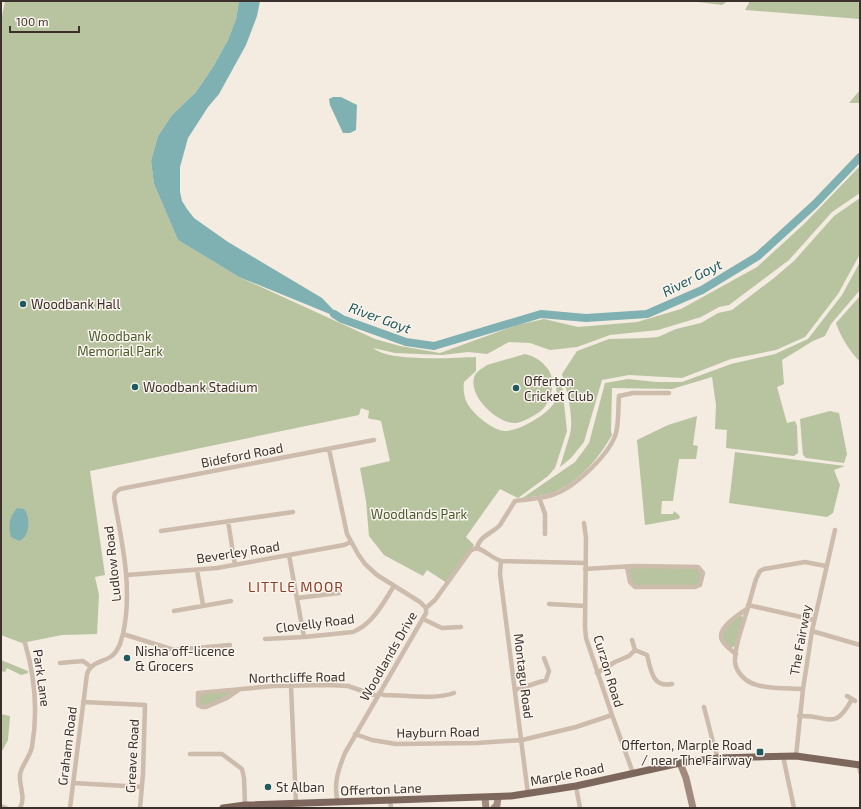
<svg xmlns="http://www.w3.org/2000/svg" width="861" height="809" font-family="'Exo 2',sans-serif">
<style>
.green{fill:#b8c4a0}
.water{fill:#7fb0b2}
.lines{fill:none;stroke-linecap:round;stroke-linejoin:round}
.river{stroke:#7fb0b2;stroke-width:8}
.street{stroke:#cdbbac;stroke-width:4.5}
.secondary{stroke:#a18a7d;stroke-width:7}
.primary{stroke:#7d675c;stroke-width:7}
.poi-dot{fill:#1f5a5e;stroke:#fbf5ee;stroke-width:1.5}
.labels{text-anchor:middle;stroke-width:3;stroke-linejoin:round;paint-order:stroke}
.poi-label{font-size:13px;fill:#3b302b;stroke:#fbf5ee;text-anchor:start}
.park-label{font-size:13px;fill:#4a5a2e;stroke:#fbf5ee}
.street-label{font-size:13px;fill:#3b302b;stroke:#fbf5ee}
.water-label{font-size:14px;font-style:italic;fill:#1f5a5e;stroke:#fbf5ee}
.neighbourhood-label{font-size:14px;letter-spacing:1px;fill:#8c3b22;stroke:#fbf5ee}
</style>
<rect width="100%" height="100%" fill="#f4ebe1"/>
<path class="green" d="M5,1H239L236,19L228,40L213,67L196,92L172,115L158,136L151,161L154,184L178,240L239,277L375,339L400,346L440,353L517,325L544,319L578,327L637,322L681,309L757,267L804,224L860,166V193L832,212L789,260L729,305L719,307L701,317L658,330L610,335L577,347L550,350L530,343L509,342L487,354L468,352L442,355L395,353L373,348C389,362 453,358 476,357V371L464,382C463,388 464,397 467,403C472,413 493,431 505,431C519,431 547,415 554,403C559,394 556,384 553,376L562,385L567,431L555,468L548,476L518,498L500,489L466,537L474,545L447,583L427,570L423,576L384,555L369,536L366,501L360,468L390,461L381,421C376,419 372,420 368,418L369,411L361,408L359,415L90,471L105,575L95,577L99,595L97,634L62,635L22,643L1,635V21Z
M690,1H728L722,5Z
M750,1H858L860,6V19L745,10Z
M860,90V103H849Z
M860,198V254L838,294L805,337L776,350L731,359L682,378L629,375L602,380L584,442L571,458L560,467C563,456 567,445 570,434C574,417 567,391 562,374L577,351L609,339L646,338L658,337L676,329L701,323L718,313L732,310L774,278L794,261L834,216Z
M860,262V290L831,324L825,336L813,341L782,360L784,384L777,387L787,423L795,421L797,426L798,453L794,456L726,448L727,430L715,429L716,405L712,377L672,389L612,388L611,431L612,435C599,458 580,481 555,492C545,496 531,496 521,499L575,462L589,443L605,383L628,379L656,382H682L731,364L775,354L808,339L842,295Z
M860,296V362C850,351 841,338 836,323Z
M525,354C534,356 542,361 548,369C554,377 553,390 549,399C546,407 541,412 533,416C528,419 522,422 516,423C497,424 466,394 475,375C478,370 483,368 487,365Z
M830,411L839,413L847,454L844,463L806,458L803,455L800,419Z
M697,416L693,445L698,446L696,459H679L673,501H662L661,514H673L674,511L680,516L679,519L645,525L637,440L668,425Z
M735,452L845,466L834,470L840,485L833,513L827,517L729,503Z
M627,567H698L703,571L698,587L632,585Z
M741,615L743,618L735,646L731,648C725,643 721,638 724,629Z
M1,660L28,671V673L21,675L7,668L5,672L1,671Z
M240,689L206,707L200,706L198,693Z
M1,714L10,716L8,740L1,753V772Z"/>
<path class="water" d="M239,1H260L257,16L246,45L219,94L208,107L188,138L180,167V192L182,201L187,209L194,218L228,242L322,298L342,319L239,277L178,240L154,184L151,161L158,136L172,115L196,92L213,67L228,40L236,19Z
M333,97H341L357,105L356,130L350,133H343L330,105L329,99Z
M17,508L24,509C31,517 30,537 19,541L11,537C8,525 9,518 17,508Z"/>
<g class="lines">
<path class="river" d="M334,314L342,319L406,342L434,346L541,314L586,318L647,314L702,290L758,256L815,204L860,157"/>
<path class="street" d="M329,449L347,534L358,554L365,564L377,575L420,602L426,608
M539,497L545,514V534
M228,521L235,565
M584,523L586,538L585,627L586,638L612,715L633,773
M161,531L293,512
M477,548C486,551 492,558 501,561L586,563
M289,555L304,637
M501,561L500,574L528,794
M585,569L634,566L698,567L703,573L700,585L695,587H635L630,582L627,567
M197,570L203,605
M127,575L217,568L344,545L351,542
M297,598L339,593
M549,604L585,606
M748,605L814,620
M426,608L435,600L471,550L477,548C480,535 492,534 500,525L515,501C527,499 544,499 555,494C575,487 610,454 616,433C619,422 618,407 619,396L633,393H669
M174,611L231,601
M423,619L442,628L461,627
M812,631L860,645
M123,634L174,650L230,645
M265,639L304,637L353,632C373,624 383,603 394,586
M632,640L635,650
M736,654C731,650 725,646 722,640C716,628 739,615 748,608
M60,663L83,661L91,667
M597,673L615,662L629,656L635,650L647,655C651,670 652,688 672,684
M291,686L296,804
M240,689L227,698L206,707H202L198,705V693L274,686L328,685L348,686L377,696
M803,689C790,688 765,689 754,684C745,681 736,672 735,662C734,648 741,631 745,617C749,605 752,592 756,579L760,571L764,569L805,562L826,566
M515,690L546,680L549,671L544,658
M379,693L384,695C406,695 434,700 454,693
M847,696L855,701
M83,702L145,705L143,774L140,808
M704,707L714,746L718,758
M799,716C828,714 834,733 852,699
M355,734L372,740L396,744L477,743L522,740L576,727L612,715
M190,754H222L242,769L244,778L245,805
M783,756L794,808
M796,756L803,689L812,631L835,530
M859,765L860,772
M74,783L142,787
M576,786L580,808
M390,800L391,808
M338,803C333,785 338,770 345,753L426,613V608
M1,806L6,808
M20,808C26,799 19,785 20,775C21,766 30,757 32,747C38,712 35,677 25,643
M70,808L87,674C92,658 111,664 118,648C121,644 121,639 123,634C133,588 122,543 114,498L115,493L120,489L374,440"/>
<path class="secondary" d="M680,763L686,778L693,808
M485,798L486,808
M494,808L497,805L498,797"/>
<path class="primary" d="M223,808L245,805L511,796L576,786L680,763L718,758L796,756L860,765"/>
</g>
<g class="poi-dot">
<circle cx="23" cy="304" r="4"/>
<circle cx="135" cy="387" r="4"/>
<circle cx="516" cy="388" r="4"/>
<circle cx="127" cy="658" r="4"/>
<rect x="756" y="748" width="8" height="8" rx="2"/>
<circle cx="268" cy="787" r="4"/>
</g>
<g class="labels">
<g class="poi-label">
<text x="31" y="309">Woodbank Hall</text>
<text x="524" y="386">Offerton<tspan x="524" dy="15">Cricket Club</tspan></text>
<text x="143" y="392">Woodbank Stadium</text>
<text x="135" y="656">Nisha off-licence<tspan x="135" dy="15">&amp; Grocers</tspan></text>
<text x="752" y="750" text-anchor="end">Offerton, Marple Road<tspan x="752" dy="15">/ near The Fairway</tspan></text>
<text x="276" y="792">St Alban</text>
</g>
<g class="park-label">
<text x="120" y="341">Woodbank<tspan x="120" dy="15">Memorial Park</tspan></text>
<text x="419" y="519">Woodlands Park</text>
</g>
<g class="street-label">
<text transform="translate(242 455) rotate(-11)" y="5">Bideford Road</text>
<text transform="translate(238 552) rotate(-9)" y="5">Beverley Road</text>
<text transform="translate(112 564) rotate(-96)" y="5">Ludlow Road</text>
<text transform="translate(315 623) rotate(-7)" y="5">Clovelly Road</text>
<text transform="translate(800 640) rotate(-80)" y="5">The Fairway</text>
<text transform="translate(388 656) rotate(-60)" y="5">Woodlands Drive</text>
<text transform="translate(609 671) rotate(73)" y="5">Curzon Road</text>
<text transform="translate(524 676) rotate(83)" y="5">Montagu Road</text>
<text transform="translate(297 677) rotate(-1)" y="5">Northcliffe Road</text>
<text transform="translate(42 678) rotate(82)" y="5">Park Lane</text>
<text transform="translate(438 732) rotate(-1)" y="5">Hayburn Road</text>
<text transform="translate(67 746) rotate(-83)" y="5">Graham Road</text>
<text transform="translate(132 756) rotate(-87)" y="5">Greave Road</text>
<text transform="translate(567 774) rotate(-11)" y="5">Marple Road</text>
<text transform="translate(381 789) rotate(-2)" y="5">Offerton Lane</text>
</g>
<g class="water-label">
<text transform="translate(692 278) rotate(-27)" y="5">River Goyt</text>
<text transform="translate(380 318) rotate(20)" y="5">River Goyt</text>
</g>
<g class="neighbourhood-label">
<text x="296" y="592">LITTLE MOOR</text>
</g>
</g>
<rect width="861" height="809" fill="none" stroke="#3b302b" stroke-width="4"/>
<path d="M10 26v6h69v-6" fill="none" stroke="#3b302b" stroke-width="2"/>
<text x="16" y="26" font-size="12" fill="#3b302b" stroke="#fbf5ee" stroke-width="3" paint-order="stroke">100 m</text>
</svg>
